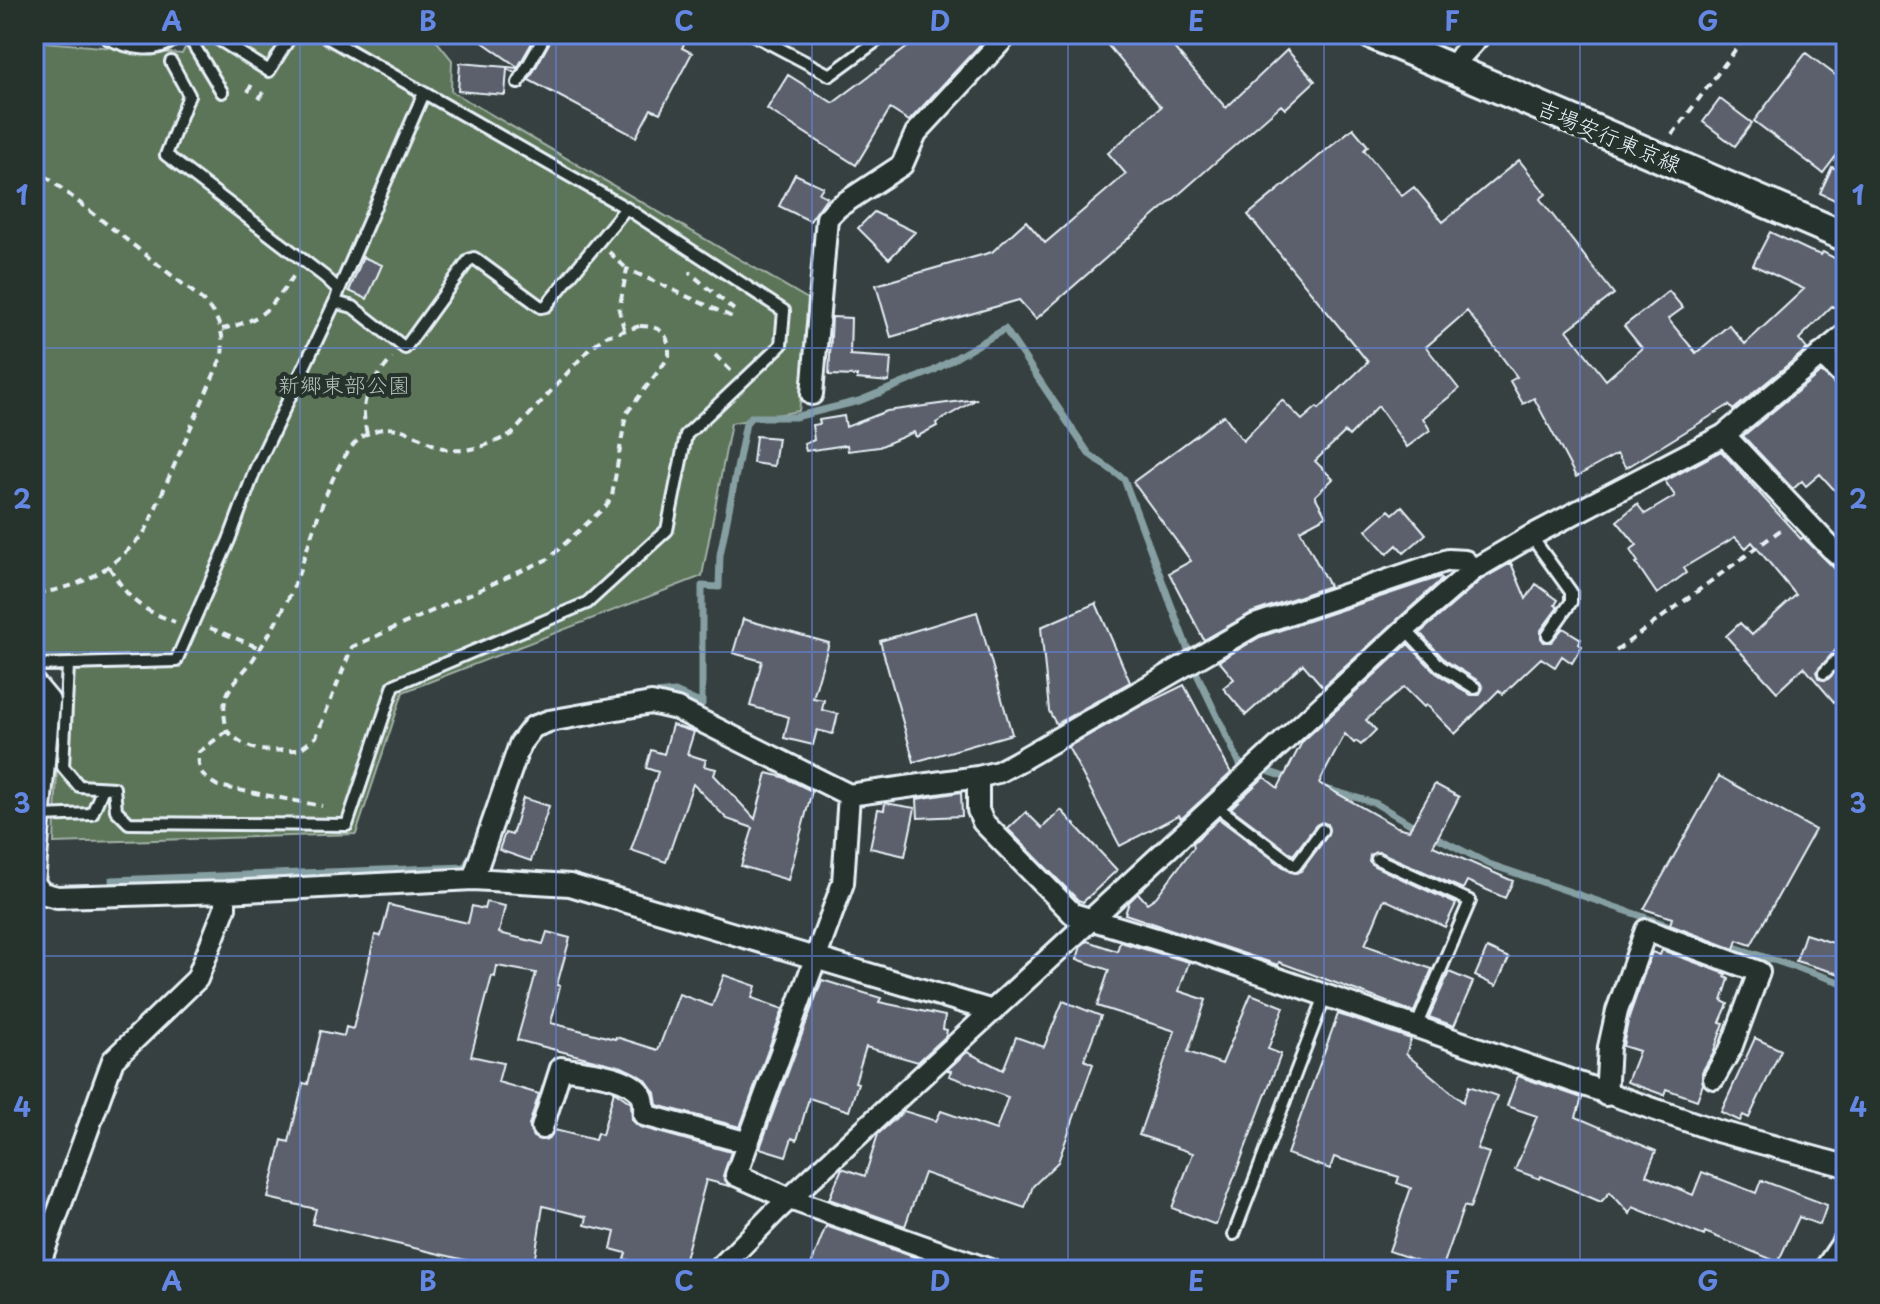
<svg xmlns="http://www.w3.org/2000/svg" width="1880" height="1304" font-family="'Playpen Sans','Klee One',sans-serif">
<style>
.green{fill:#5c7458;stroke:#a2b2a8;stroke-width:2}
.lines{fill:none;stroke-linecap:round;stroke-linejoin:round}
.stream{stroke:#869fa2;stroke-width:7}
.building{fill:#5b606d;stroke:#e8f1f8;stroke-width:2}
.lane-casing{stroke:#e8f1f8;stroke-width:16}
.street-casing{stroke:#e8f1f8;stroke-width:26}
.secondary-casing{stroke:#e8f1f8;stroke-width:34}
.path{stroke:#e8f1f8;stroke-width:4;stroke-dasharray:8 6;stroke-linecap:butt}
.lane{stroke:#26332d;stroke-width:10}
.street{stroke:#26332d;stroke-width:20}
.secondary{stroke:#26332d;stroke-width:28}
.grid{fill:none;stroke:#6487e3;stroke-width:2;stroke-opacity:0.55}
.labels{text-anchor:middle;stroke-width:8;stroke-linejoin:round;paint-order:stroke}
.street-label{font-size:22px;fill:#e8f1f8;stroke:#26332d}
.park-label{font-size:22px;fill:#b0bfb8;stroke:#26332d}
.neatline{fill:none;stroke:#6487e3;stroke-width:3}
.grid-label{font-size:26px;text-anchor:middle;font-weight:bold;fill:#6487e3}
</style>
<rect width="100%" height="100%" fill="#364040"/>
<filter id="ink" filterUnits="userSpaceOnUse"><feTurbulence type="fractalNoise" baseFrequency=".0125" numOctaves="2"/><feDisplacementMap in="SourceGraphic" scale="16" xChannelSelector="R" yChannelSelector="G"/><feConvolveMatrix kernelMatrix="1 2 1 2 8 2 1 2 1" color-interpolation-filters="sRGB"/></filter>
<g filter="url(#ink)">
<path class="green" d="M192,34H431L452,60L451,91L813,302L799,411L731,423L702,576L403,692L356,834L54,843L61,672H34V41L182,54Z"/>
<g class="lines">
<path class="stream" d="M1196,672L1240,764
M636,696L675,692L702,704V586L719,587L720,555L746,423L751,417H795L859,401L933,371L1005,329L1089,454L1124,479L1188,650
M1270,772L1291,779
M1326,789L1375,803L1417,828
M1432,835L1489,864L1685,931
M112,880L465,867L473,852
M1728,945L1846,984"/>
</g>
<path class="building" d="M471,34H537L518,67Z
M554,34H689L682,48L692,53L660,113L651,109L636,137L529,80Z
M925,34H990L909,121L890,109L856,165L767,109L788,75L833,103Z
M1098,34H1162L1226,108L1287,50L1315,81L1285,109L1281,105L1036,319L1019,300L891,337L876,285L992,252L1026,221L1045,243L1126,174L1108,153L1161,107Z
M1806,53L1846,83V143L1823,173L1754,121Z
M460,63L507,67L518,68L515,73L507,69L505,95L458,91Z
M1720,99L1752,123L1735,146L1703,122Z
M1353,128L1368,146L1364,150L1402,196L1414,187L1443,222L1519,160L1546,194L1540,199L1614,294L1567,330L1606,380L1642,348L1624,326L1669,291L1683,308L1668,319L1696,353L1729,325L1745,344L1804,289L1753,265L1770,232L1810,251L1821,255L1823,252L1846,264V314L1832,306L1799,339L1807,349L1733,410L1729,405L1626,468L1617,454L1576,477L1534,398L1523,404L1510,381L1517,377L1467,311L1426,347L1459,389L1423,418L1430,430L1407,447L1378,406L1349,436L1345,432L1315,461L1333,479L1315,496L1326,516L1300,530L1329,586L1251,613L1204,640L1169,573L1191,561L1133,482L1224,415L1243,441L1282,400L1302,420L1317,407L1319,409L1368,362L1248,215Z
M1832,167L1846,173V186L1839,202L1820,193Z
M795,174L823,187L819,193L827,197L810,221L779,206Z
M874,212L915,232L889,259L858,228Z
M363,257L382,265L367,299L349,291Z
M832,317L851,318L850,355L891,358L889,382L857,379V376L829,375Z
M1821,372L1846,393V503L1820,474L1806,486L1802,481L1793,489L1743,436Z
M977,399L936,423L937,426L916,437L914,432L879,447L848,451L847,445L806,451L804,444L814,440L812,425L820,424L819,420L844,416L846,427L887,411Z
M756,436L778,438L774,466L753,463Z
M1721,451L1801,539L1803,537L1846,580V643L1840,645L1816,672L1819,679L1827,680L1846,662V691L1834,702L1804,667L1777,692L1726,636L1740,623L1752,635L1796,595L1752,542L1746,548L1735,537L1683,568L1686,573L1657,594L1636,563L1638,562L1630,550L1637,545L1617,521L1637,504L1645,514L1675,496L1665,481Z
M1402,506L1426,534L1404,553L1397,545L1387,554L1366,530L1389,510L1393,514Z
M1511,563L1526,599L1536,584L1558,600L1555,605L1558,607L1541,630V638L1544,642H1551L1563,628L1581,639L1579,644L1582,646L1572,663L1562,656L1555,667L1541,658L1503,694L1499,690L1455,734L1427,705L1424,707L1404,687L1366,720L1376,730L1361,745L1356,741L1354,743L1345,734L1319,783L1397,827L1409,830L1435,784L1459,797L1433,846L1513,881L1505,898L1467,881L1463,889L1380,852L1370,855L1369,861L1374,866L1456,904L1445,927L1384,899L1365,945L1432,969L1414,1012L1279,962L1278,965L1125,914L1129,902L1138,893L1147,903L1156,897L1194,847L1193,843L1219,819L1290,872L1301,871L1328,835L1327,824L1322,822L1316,825L1293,855L1231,808L1264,777L1278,788L1302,742L1408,644L1436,673L1471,695H1479L1483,688L1480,682L1445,660L1420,633L1481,580Z
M1440,577L1442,579L1323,687L1303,664L1246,715L1223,688L1234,679L1219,661L1260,637Z
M1096,603L1130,682L1056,724L1049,711L1041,627Z
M977,612L1012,734L914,762L880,641Z
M743,619L829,643L813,698L824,700L822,710L838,714L833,734L817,730L813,745L784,738L789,717L750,706L762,661L733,653Z
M1184,685L1231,773L1181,819L1179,815L1120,846L1068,747L1141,706Z
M672,725L694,732L687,754L706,760L704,766L716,769L714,775L755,819L767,773L783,777L812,791L788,880L741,866L753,828L727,819L693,784L666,862L631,850L658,772L646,768L651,750L664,754Z
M1719,776L1815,830L1751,945L1737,940L1734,949L1670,925L1672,918L1644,909Z
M961,792L962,816L918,818L917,799Z
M523,798L549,806L531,861L499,850L505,833L512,835Z
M885,803L915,808L905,856L870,848L878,809L884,810Z
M1061,810L1117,870L1083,902L1078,900L1008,829L1026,812L1042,828Z
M486,902L505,906L499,933L543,944L547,932L570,938L557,985L560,986L551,1023L615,1039L616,1037L658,1050L679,994L712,1006L724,975L756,986L752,998L783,1009L740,1127L657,1105L655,1093L646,1080L622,1067L517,1040L536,973L497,966L495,977L492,976L471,1056L503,1063L498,1082L539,1094L529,1125L533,1137L546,1140L555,1130L595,1140L597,1133L602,1135L614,1091L631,1103L632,1120L640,1127L731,1152L723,1176L729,1186L706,1180L682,1270H664L624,1259L626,1253L611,1249L615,1232L585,1225L587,1217L543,1206L533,1270H477L478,1263L312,1224L316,1209L268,1198L282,1140L289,1142L303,1083L308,1084L321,1031L344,1036L346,1027L353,1029L375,935L381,936L389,905L468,923L472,906L484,909Z
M1805,934L1846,947V976L1796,961Z
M1087,941L1117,951L1120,942L1189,962L1179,991L1206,1000L1188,1052L1222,1064L1251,994L1284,1007L1268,1049L1281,1054L1216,1225L1172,1208L1193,1153L1139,1135L1175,1031L1097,1006L1109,970L1077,959L1081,946Z
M1487,948L1509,958L1496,986L1475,976Z
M1662,950L1726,974L1725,977L1729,979L1722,1001L1728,1004L1720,1022L1724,1023L1713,1053L1702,1072L1703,1084L1697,1100L1666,1089L1664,1095L1627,1082L1639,1051L1623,1046L1629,1017L1652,952L1660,955Z
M1449,972L1473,982L1454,1026L1429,1017Z
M822,980L881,998L879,1002L945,1016L943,1029L947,1030L946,1036L918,1062L866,1047L855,1082L858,1083L849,1111L809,1098L797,1140L792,1138L786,1156L760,1148Z
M1063,1001L1101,1016L1084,1060L1093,1064L1058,1162L1033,1186L1025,1208L924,1173L905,1226L829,1199L842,1168L865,1176L878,1134L904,1111L936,1121L941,1111L996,1130L1008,1097L949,1076L951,1071L947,1070L967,1052L1003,1070L1016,1037L1044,1047Z
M1338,1014L1411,1039L1406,1054L1463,1102L1469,1086L1497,1096L1477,1149L1489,1153L1470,1208L1464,1206L1442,1269L1389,1251L1411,1188L1397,1183L1399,1177L1334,1157L1330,1169L1287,1154Z
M1755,1038L1781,1050L1749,1118L1743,1115L1740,1121L1721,1112Z
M1518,1076L1582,1098L1576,1117L1656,1151L1646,1175L1693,1195L1702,1172L1756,1193L1761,1180L1827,1205L1820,1225L1799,1217L1778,1262L1705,1232L1704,1236L1633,1207L1630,1214L1610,1192L1601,1202L1541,1176L1540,1179L1515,1170L1537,1116L1507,1106Z
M826,1226L951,1270H809Z"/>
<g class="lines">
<g class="lane-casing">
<path id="lane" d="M187,34L222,92
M210,34L269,71L292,34
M321,34L626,208
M752,34L830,75L886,34
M171,62L189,95L166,155L325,277L339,290L335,302
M518,83L546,34
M339,290L424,93
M1531,536L1571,592V602L1548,635
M1405,629L1440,666L1475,688
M34,665L176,661L229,540L255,470L335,302L353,307L405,348L469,260L474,258L541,307L546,306L626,208L784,311L781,345L686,435L667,530L587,603L394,685L347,825L129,823L116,810L114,788L79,786L63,767L68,665
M1824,673L1846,651
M1216,806L1295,866L1322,830
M40,816L92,814L103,788
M1377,859L1470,901L1416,1027
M1234,1234L1325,996"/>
</g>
<g class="street-casing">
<path id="street" d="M110,34C129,43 156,50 173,34
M1453,70L1461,56L1481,34
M1821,354L1846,379
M812,394L827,218L838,207L902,165L916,133L1008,34
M1724,435L1832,549L1846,561
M34,683L49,701L34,883L42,893L57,897L225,892L473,879L570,885L993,1011
M978,777V810L983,822L1073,914L1200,952L1717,1131L1846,1166
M849,795L843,883L736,1175L790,1199L990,1270
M473,879L520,744L533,727L549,721L651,703L677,709L849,795L978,777L998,772L1017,762L1255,625L1448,560L1465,561L1473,570
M1606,1095L1609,1047L1617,1011L1646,930L1759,972L1731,1048L1714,1078
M542,1128L561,1068C582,1072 631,1074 642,1096C645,1101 644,1109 644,1115L748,1143
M37,1270L113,1060L197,979L225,908V892
M718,1270L776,1211L1405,629L1473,570L1531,536L1724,435L1846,334"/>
</g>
<g class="secondary-casing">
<path id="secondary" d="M1371,34L1846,237
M1829,1270L1846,1245"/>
</g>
<path class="path" d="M248,92L254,80
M259,99L266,87
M1672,135L1747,34
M34,167L198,296C217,314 225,329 222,356L146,530C117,566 81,590 34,593
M609,252L627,269
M640,326C662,326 670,334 669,357L626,414L612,496L607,505L548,559L352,647L316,737L299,750C264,750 255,756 227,731C225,721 223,711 225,701C229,684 243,674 252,661C268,637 283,612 294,586C309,550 332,450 367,434C406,416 419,446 453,450C473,452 495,442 512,434L590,348L606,336Z
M222,329C267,319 270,307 296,273
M624,329L619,310L627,269L730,316L734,310L689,272
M715,355L732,372
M367,434C358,397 370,386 392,358
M109,567C132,603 137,607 175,622
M210,628L260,648
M1616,651L1782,529
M227,731L199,752C197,770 202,777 218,786L322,806"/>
<use href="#lane" class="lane"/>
<use href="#street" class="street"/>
<use href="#secondary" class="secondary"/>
</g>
</g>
<path class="grid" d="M300,34V1270M556,34V1270M812,34V1270M1068,34V1270M1324,34V1270M1580,34V1270M34,348H1846M34,652H1846M34,956H1846"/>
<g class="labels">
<g class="street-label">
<text transform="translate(1609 136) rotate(23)" y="8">吉場安行東京線</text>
</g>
<g class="park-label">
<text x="344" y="393">新郷東部公園</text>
</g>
</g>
<rect width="1880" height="1304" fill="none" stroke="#26332d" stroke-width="88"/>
<rect x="44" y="44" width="1792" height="1216" class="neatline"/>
<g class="grid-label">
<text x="172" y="31">A</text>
<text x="428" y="31">B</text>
<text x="684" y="31">C</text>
<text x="940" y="31">D</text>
<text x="1196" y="31">E</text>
<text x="1452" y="31">F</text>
<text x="1708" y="31">G</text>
<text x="22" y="205">1</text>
<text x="1858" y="205">1</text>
<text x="22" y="509">2</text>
<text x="1858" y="509">2</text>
<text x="22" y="813">3</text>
<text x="1858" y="813">3</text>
<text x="22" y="1117">4</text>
<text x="1858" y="1117">4</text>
<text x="172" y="1291">A</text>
<text x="428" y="1291">B</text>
<text x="684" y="1291">C</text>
<text x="940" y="1291">D</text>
<text x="1196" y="1291">E</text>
<text x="1452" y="1291">F</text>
<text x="1708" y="1291">G</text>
</g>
</svg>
